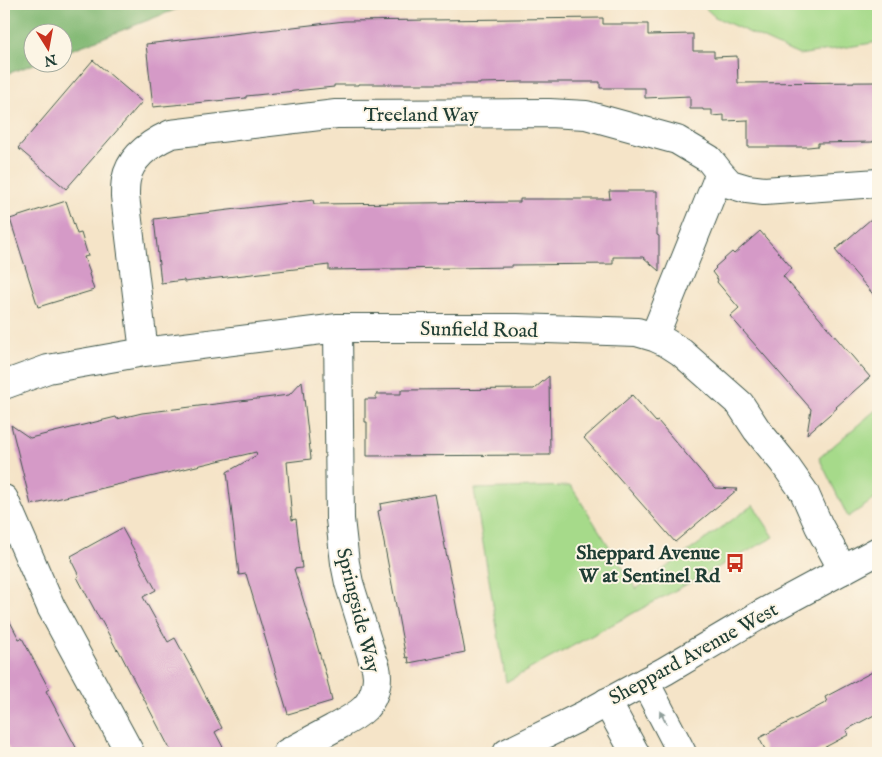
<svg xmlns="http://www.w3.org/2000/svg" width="882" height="757" font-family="'IM FELL English',serif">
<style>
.green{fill:#a6da8a;stroke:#628c5f}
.forest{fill:#84ba76;stroke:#527c55}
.building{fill:#d59ac7}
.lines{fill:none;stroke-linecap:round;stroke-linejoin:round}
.minor-casing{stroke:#3f564a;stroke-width:30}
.major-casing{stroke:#3f564a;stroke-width:30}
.minor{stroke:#fff;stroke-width:28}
.major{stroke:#fff;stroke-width:28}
.oneway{fill:#8f9e9a}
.labels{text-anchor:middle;stroke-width:4;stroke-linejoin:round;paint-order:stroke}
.street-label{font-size:20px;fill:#1f3d34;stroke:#fcf5e5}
.poi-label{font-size:20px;font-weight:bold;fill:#1f3d34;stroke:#fcf5e5;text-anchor:end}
</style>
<rect width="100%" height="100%" fill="#fcf5e5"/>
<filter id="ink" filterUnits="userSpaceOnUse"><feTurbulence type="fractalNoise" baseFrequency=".02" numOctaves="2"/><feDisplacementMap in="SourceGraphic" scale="10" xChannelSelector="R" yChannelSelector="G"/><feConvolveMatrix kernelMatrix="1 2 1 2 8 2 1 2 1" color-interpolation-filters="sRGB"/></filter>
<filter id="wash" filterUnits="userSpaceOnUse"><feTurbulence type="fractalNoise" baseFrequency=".0096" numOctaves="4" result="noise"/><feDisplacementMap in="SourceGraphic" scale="20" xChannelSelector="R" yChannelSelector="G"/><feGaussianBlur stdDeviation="1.12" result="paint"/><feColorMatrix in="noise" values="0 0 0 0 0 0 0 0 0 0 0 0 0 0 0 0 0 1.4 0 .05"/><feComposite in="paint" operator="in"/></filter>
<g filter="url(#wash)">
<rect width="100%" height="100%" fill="#f5e4c8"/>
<path class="green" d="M701,4H878V42L799,55L715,17Z
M878,408V497L848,517L819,458Z
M571,486L636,589L753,505L774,537L506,682L474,489Z"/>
<path class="forest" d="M4,4H190L63,53L62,32H32V62L37,63L4,75Z"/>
<g id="blocks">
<path class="building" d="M603,18V24H648V35L693,34V51H714V57L737,56L738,83L878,82V141H873V142L818,143V146L808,147H748V120L724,121V115L712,116V110H703V109H690V96L645,98V88H600V82H524L480,83V84H358V85H334V87L246,96V98L153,107L146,44L345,21Z
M93,60L142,102L66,189L18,148Z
M609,191H657V235L659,236V271L643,257H613V264L512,265V267L329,270V265L184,282V280L161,283L154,219L313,200L314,204L520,202V199H610Z
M66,201L77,234L81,233L88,256L84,257L90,273L89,274L94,290L38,307L10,219Z
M878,213V300L835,250Z
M760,231L792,268L783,276L870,377L836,407L837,408L807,434L811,409L730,316L739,308L717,282L718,280L712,272L716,268L715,267L732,252L734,254Z
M549,376L550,455L367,456V422H365V399H376V394H401V390L534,389Z
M302,381L311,459L287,462L292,520L296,519L302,568L294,569L326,675L332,701L288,714L246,574L239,575L227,472L257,455L256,452L31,505L11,425L30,438L116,417L117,419L142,413L289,395Z
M632,395L656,422L658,421L715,488L738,489L675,542L584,438Z
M435,494L465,652L409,663L408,657L406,658L378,511L381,510L380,504Z
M122,528L156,590L143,597L168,642L175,638L194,673L222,728L215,732L226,753H172L118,649L117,650L101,620H100L77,577L79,576L71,560L72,559L71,556Z
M4,610L19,639L22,638L49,689L46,691L79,753H11L4,739Z
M878,669V713L846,730L848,735L814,753H767L759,738L827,702L825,697Z"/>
</g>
</g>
<g filter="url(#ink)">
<use href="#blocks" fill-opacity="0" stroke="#3f564a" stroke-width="1"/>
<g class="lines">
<g class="minor-casing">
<path id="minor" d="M654,337L720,173
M144,352L125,196C125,191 125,185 126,180C130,157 151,143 171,134L336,114L549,113L586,115L677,140L709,159L720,173L730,184L747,189L764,191L878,183
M4,385L48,369L144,352L338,328H517L637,332L654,337L667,343L681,352L740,404L757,430L783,462L804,492L819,526L843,570
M4,499L51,607L130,753
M645,682L682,753
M607,702L635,753
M287,753C302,745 317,737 332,729C343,723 356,717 365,708C376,696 381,675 373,660L349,583L345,563L340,519L338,328"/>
</g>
<g class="major-casing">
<path id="major" d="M507,753L584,715L665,671L763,613L878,551"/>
</g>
<use href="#minor" class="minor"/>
<use href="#major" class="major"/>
</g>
<defs><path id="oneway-solid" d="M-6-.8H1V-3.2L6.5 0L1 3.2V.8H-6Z" transform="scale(1.25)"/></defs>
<use class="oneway" href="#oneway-solid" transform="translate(663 717) rotate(-117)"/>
</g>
<defs>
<g id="bus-bare" transform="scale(1.5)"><path d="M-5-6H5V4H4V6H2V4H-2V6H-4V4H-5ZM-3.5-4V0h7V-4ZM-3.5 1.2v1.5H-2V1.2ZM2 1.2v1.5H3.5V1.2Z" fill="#c8321e" stroke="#fcf5e5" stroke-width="2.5" paint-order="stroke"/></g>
</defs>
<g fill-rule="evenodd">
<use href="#bus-bare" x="735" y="563"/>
</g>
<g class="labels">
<g class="street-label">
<text x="421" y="121">Treeland Way</text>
<text transform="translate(479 329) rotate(1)" y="7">Sunfield Road</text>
<text transform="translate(359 610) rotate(76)" y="7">Springside Way</text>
<text transform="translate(693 653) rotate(-29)" y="7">Sheppard Avenue West</text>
</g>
<g class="poi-label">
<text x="720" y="559">Sheppard Avenue<tspan x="720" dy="23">W at Sentinel Rd</tspan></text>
</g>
</g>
<rect width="882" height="757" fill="none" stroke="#fcf5e5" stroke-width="20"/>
<g transform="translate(48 48) rotate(169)"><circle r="24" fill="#fcf5e5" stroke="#a4ab9e"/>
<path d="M0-4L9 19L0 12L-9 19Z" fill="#c8321e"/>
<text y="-8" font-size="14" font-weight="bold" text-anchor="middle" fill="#1f3d34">N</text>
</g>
</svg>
